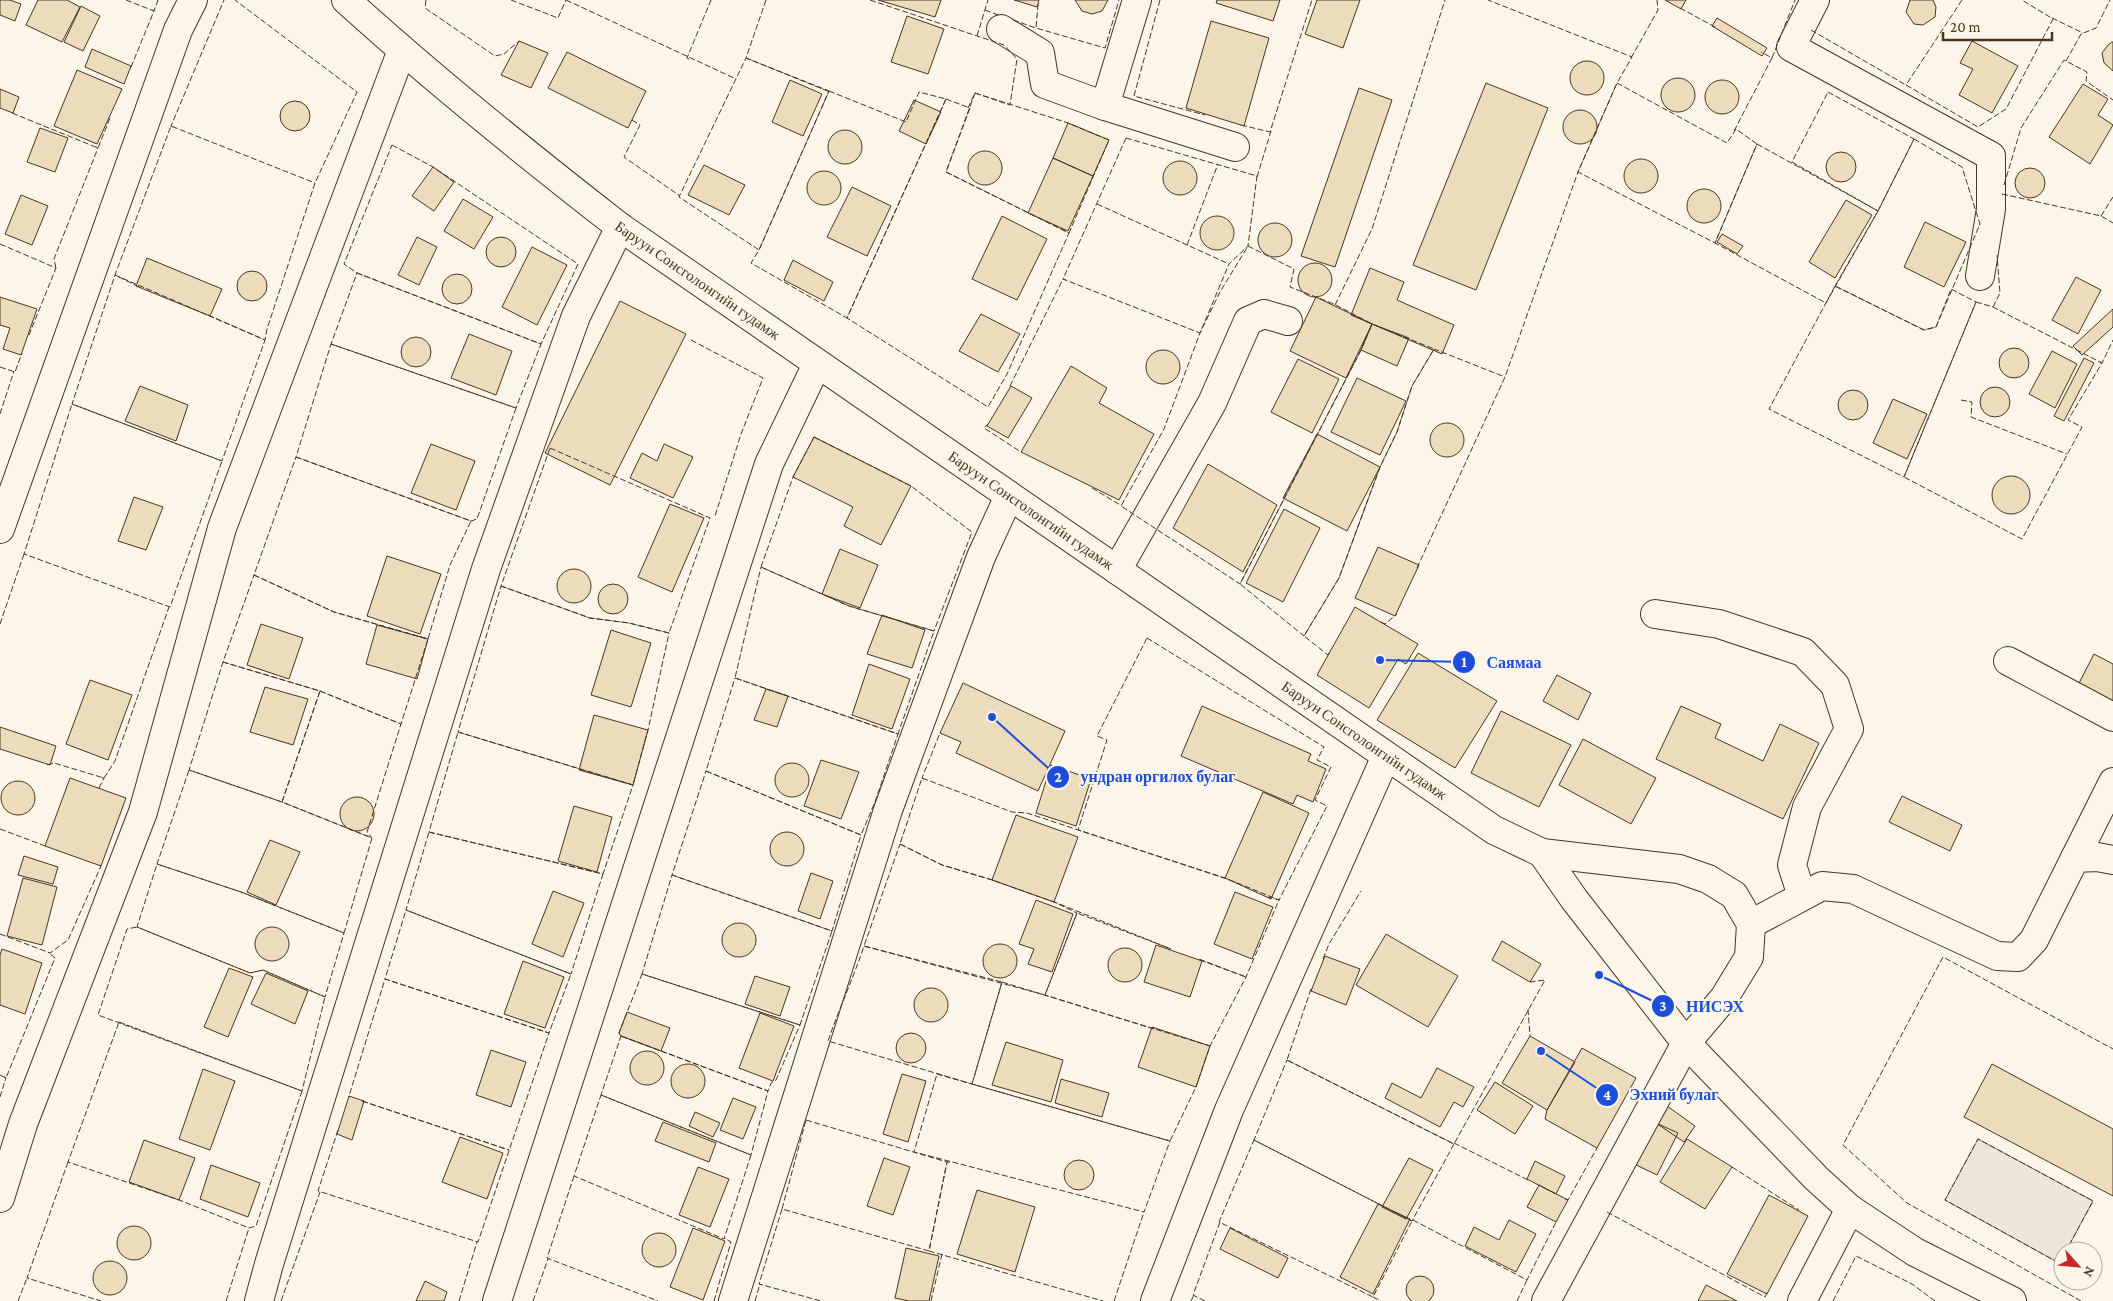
<svg xmlns="http://www.w3.org/2000/svg" width="2113" height="1301" font-family="'Crimson Pro',serif">
<style>
.green{fill:#ede6d9;stroke:#887966}
.building{fill:#ecdcbc;stroke:#4a3520}
.lines{fill:none;stroke-linecap:round;stroke-linejoin:round}
.minor-casing{stroke:#4a3520;stroke-width:30}
.minor{stroke:#fbf6e9;stroke-width:28}
.fence{stroke:#4a3520;stroke-width:1;stroke-dasharray:6 2.5;stroke-linecap:butt}
.labels{text-anchor:middle;stroke-width:4;stroke-linejoin:round;paint-order:stroke}
.street-label{font-size:15px;fill:#4a3520;stroke:#fbf6e9}
.leader{fill:none;stroke:#1d4ed8;stroke-width:2}
.callout-dot{fill:#1d4ed8;stroke:#fbf6e9;stroke-width:2}
.mark-label{font-size:15px;text-anchor:middle;font-weight:bold;fill:#fff}
.callout-label{font-size:16px;text-anchor:middle;font-weight:bold;fill:#1d4ed8;stroke:#fbf6e9;stroke-width:4;stroke-linejoin:round;paint-order:stroke}
</style>
<rect width="100%" height="100%" fill="#fbf6e9"/>
<path class="green" d="M1978,1139L2093,1201L2066,1251H2063L2059,1263L1945,1200Z"/>
<path class="building" d="M0,0H10L21,4L15,21L0,15Z
M38,0H67L80,7L62,42L26,25Z
M878,0H941L935,17Z
M1014,0H1039L1037,7Z
M1075,0H1108L1102,11L1092,14L1082,11Z
M1217,0H1280L1273,21L1216,3Z
M1317,0H1360L1343,48L1305,34Z
M1665,0H1686L1681,9Z
M1910,0H1933L1936,7L1935,17L1923,25L1914,24L1906,12Z
M81,6L100,16L83,51L64,42Z
M907,16L944,29L928,74L891,62Z
M1717,18L1767,48L1762,56L1712,26Z
M1211,21L1269,38L1244,126L1186,108Z
M519,41L548,53L531,88L501,75Z
M1972,41L2018,66L1992,113L1959,95L1973,69L1960,63Z
M2112,42H2113V71L2104,63L2102,53L2108,45Z
M92,49L131,66L124,84L85,67Z
M567,52L646,91L628,128L548,88Z
M1570 78a17 17 0 1 1 34 0a17 17 0 1 1-34 0Z
M77,70L122,89L97,144L54,126Z
M1661 95a17 17 0 1 1 34 0a17 17 0 1 1-34 0Z
M790,80L822,94L803,136L772,122Z
M1705 97a17 17 0 1 1 34 0a17 17 0 1 1-34 0Z
M1486,83L1548,108L1476,290L1413,265Z
M2083,84L2108,99L2098,115L2113,125L2090,164L2049,137Z
M1359,88L1392,100L1335,267L1301,256Z
M0,89L19,97L13,113L0,108Z
M914,100L941,112L926,144L899,131Z
M280 116a15 15 0 1 1 30 0a15 15 0 1 1-30 0Z
M1563 127a17 17 0 1 1 34 0a17 17 0 1 1-34 0Z
M1068,123L1109,140L1093,176L1053,158Z
M40,128L68,138L55,172L27,162Z
M828 147a17 17 0 1 1 34 0a17 17 0 1 1-34 0Z
M968 168a17 17 0 1 1 34 0a17 17 0 1 1-34 0Z
M1826 167a15 15 0 1 1 30 0a15 15 0 1 1-30 0Z
M1053,158L1093,176L1068,231L1028,213Z
M1624 176a17 17 0 1 1 34 0a17 17 0 1 1-34 0Z
M1163 178a17 17 0 1 1 34 0a17 17 0 1 1-34 0Z
M704,165L745,185L729,215L688,195Z
M433,167L454,182L434,211L412,196Z
M2015 183a15 15 0 1 1 30 0a15 15 0 1 1-30 0Z
M807 188a17 17 0 1 1 34 0a17 17 0 1 1-34 0Z
M852,187L891,206L867,256L827,237Z
M1687 206a17 17 0 1 1 34 0a17 17 0 1 1-34 0Z
M21,195L48,206L32,245L5,234Z
M463,199L493,217L474,249L444,231Z
M1846,200L1872,215L1835,278L1809,262Z
M1002,216L1047,239L1017,300L972,279Z
M1200 233a17 17 0 1 1 34 0a17 17 0 1 1-34 0Z
M1925,222L1966,242L1944,287L1904,267Z
M1258 240a17 17 0 1 1 34 0a17 17 0 1 1-34 0Z
M1722,234L1743,246L1737,254L1717,242Z
M417,237L437,247L419,285L398,275Z
M486 252a15 15 0 1 1 30 0a15 15 0 1 1-30 0Z
M532,247L567,265L537,325L502,307Z
M147,258L222,289L210,316L136,286Z
M793,260L833,282L824,301L784,280Z
M1298 280a17 17 0 1 1 34 0a17 17 0 1 1-34 0Z
M1370,268L1404,282L1397,300L1454,325L1442,354L1351,315Z
M237 286a15 15 0 1 1 30 0a15 15 0 1 1-30 0Z
M442 289a15 15 0 1 1 30 0a15 15 0 1 1-30 0Z
M2076,277L2101,290L2078,334L2052,320Z
M0,297L37,309L21,355L3,349L10,328L0,325Z
M1316,297L1372,324L1346,378L1290,351Z
M620,301L686,334L610,485L545,453Z
M2113,309V327L2082,355L2073,346Z
M981,314L1020,334L998,372L959,351Z
M1372,324L1409,338L1397,366L1361,350Z
M469,334L512,351L496,395L451,378Z
M401 352a15 15 0 1 1 30 0a15 15 0 1 1-30 0Z
M1999 363a15 15 0 1 1 30 0a15 15 0 1 1-30 0Z
M1146 367a17 17 0 1 1 34 0a17 17 0 1 1-34 0Z
M2052,351L2077,364L2055,408L2029,394Z
M2084,358L2094,363L2064,421L2054,416Z
M1298,359L1339,379L1312,433L1271,412Z
M1071,366L1107,388L1099,403L1154,434L1119,500L1021,452Z
M1357,378L1406,401L1380,455L1331,432Z
M140,386L188,405L176,441L125,421Z
M1011,386L1032,398L1008,438L987,426Z
M1980 402a15 15 0 1 1 30 0a15 15 0 1 1-30 0Z
M1838 405a15 15 0 1 1 30 0a15 15 0 1 1-30 0Z
M1893,399L1927,414L1907,459L1873,443Z
M1430 440a17 17 0 1 1 34 0a17 17 0 1 1-34 0Z
M1317,434L1380,467L1347,531L1283,498Z
M814,437L911,486L881,545L844,526L853,507L793,477Z
M431,444L475,461L456,510L411,493Z
M664,444L693,457L673,498L630,478L642,453L657,461Z
M1208,464L1277,505L1243,572L1173,528Z
M1992 495a19 19 0 1 1 38 0a19 19 0 1 1-38 0Z
M134,497L163,507L146,550L118,541Z
M670,504L704,518L672,592L638,577Z
M1284,509L1320,528L1283,602L1246,583Z
M1378,547L1419,565L1395,616L1355,598Z
M840,549L878,565L860,608L822,594Z
M387,556L441,574L420,634L367,616Z
M557 586a17 17 0 1 1 34 0a17 17 0 1 1-34 0Z
M598 599a15 15 0 1 1 30 0a15 15 0 1 1-30 0Z
M1355,607L1418,644L1406,664L1398,659L1369,708L1317,675Z
M882,615L925,630L912,668L867,654Z
M261,624L303,638L289,679L247,665Z
M377,625L428,639L417,679L366,664Z
M611,630L651,643L631,707L591,695Z
M1418,653L1497,701L1455,768L1377,720Z
M2094,654L2113,664V707L2076,689Z
M869,664L910,679L892,729L852,715Z
M1557,675L1591,693L1578,720L1543,701Z
M90,680L132,695L108,760L66,744Z
M963,683L1065,731L1038,791L956,753L961,742L940,733Z
M265,687L308,699L293,745L250,732Z
M766,689L788,696L777,727L754,720Z
M1202,706L1311,754L1308,761L1326,769L1313,802L1297,795L1293,804L1181,756Z
M1681,706L1721,724L1715,738L1763,761L1780,724L1819,743L1783,819L1656,759Z
M1501,711L1571,745L1539,807L1471,773Z
M594,715L648,730L633,785L579,770Z
M0,727L56,746L50,765L0,749Z
M1583,739L1656,778L1631,824L1559,785Z
M821,760L859,772L841,819L804,806Z
M775 780a17 17 0 1 1 34 0a17 17 0 1 1-34 0Z
M1051,765L1091,779L1076,826L1036,813Z
M70,778L126,798L101,866L45,846Z
M1 798a17 17 0 1 1 34 0a17 17 0 1 1-34 0Z
M1263,792L1309,813L1271,899L1225,878Z
M1902,796L1962,825L1950,851L1889,822Z
M340 814a17 17 0 1 1 34 0a17 17 0 1 1-34 0Z
M574,806L612,817L597,872L558,861Z
M1016,815L1078,837L1054,902L992,880Z
M770 849a17 17 0 1 1 34 0a17 17 0 1 1-34 0Z
M270,840L300,852L276,905L247,892Z
M24,856L58,867L53,884L18,875Z
M811,873L833,881L820,919L798,911Z
M23,878L57,887L42,945L7,936Z
M553,891L584,903L563,957L532,944Z
M1235,892L1273,907L1252,959L1214,944Z
M1036,900L1073,914L1052,972L1028,964L1034,949L1019,944Z
M722 940a17 17 0 1 1 34 0a17 17 0 1 1-34 0Z
M255 944a17 17 0 1 1 34 0a17 17 0 1 1-34 0Z
M1386,934L1458,976L1428,1027L1356,985Z
M1502,941L1541,964L1530,982L1492,960Z
M983 961a17 17 0 1 1 34 0a17 17 0 1 1-34 0Z
M1156,945L1202,961L1190,997L1144,982Z
M1108 965a17 17 0 1 1 34 0a17 17 0 1 1-34 0Z
M2,949L42,963L25,1014L0,1005V955Z
M1325,956L1360,969L1346,1005L1311,991Z
M523,961L564,977L545,1028L504,1014Z
M229,968L253,977L228,1037L204,1027Z
M266,973L308,991L295,1024L251,1004Z
M755,976L790,987L780,1016L745,1004Z
M914 1005a17 17 0 1 1 34 0a17 17 0 1 1-34 0Z
M627,1012L670,1028L661,1051L621,1036L619,1033Z
M760,1013L794,1026L773,1081L739,1068Z
M1152,1027L1210,1046L1196,1087L1138,1067Z
M896 1048a15 15 0 1 1 30 0a15 15 0 1 1-30 0Z
M1530,1036L1575,1062L1547,1110L1502,1083Z
M1006,1042L1063,1060L1051,1102L992,1085Z
M1582,1048L1636,1078L1597,1148L1545,1119L1547,1110Z
M491,1050L526,1062L511,1107L476,1095Z
M630 1068a17 17 0 1 1 34 0a17 17 0 1 1-34 0Z
M1992,1064L2113,1129V1196L1964,1117Z
M671 1081a17 17 0 1 1 34 0a17 17 0 1 1-34 0Z
M1437,1068L1474,1087L1463,1107L1454,1102L1440,1127L1385,1098L1392,1083L1421,1098Z
M203,1069L235,1081L210,1150L179,1139Z
M902,1074L926,1081L908,1142L883,1134Z
M1061,1079L1109,1093L1102,1117L1055,1103Z
M1495,1082L1533,1106L1515,1134L1477,1110Z
M349,1096L364,1101L352,1140L337,1134Z
M733,1098L756,1107L743,1139L720,1130Z
M1667,1106L1695,1126L1684,1142L1656,1123Z
M695,1112L720,1123L713,1137L689,1126Z
M663,1122L716,1143L709,1162L655,1141Z
M1656,1123L1678,1133L1657,1175L1630,1162Z
M460,1137L503,1153L487,1199L442,1182Z
M1687,1139L1732,1167L1705,1209L1660,1182Z
M144,1140L195,1158L179,1200L129,1182Z
M884,1158L910,1167L893,1215L867,1206Z
M1409,1158L1433,1170L1406,1219L1382,1207Z
M1064 1175a15 15 0 1 1 30 0a15 15 0 1 1-30 0Z
M1535,1161L1565,1176L1556,1194L1527,1179Z
M211,1165L260,1183L248,1217L200,1199Z
M698,1167L729,1179L710,1227L679,1215Z
M1539,1185L1568,1200L1556,1222L1527,1207Z
M977,1190L1035,1207L1015,1272L957,1254Z
M1769,1195L1808,1216L1767,1294L1727,1274Z
M1378,1204L1410,1219L1373,1294L1340,1277Z
M1509,1220L1536,1234L1516,1272L1465,1246L1474,1227L1499,1240Z
M117 1243a17 17 0 1 1 34 0a17 17 0 1 1-34 0Z
M693,1228L725,1241L703,1300L670,1287Z
M1230,1228L1288,1258L1278,1278L1220,1249Z
M642 1250a17 17 0 1 1 34 0a17 17 0 1 1-34 0Z
M906,1248L939,1256L929,1301H909L895,1298Z
M93 1278a17 17 0 1 1 34 0a17 17 0 1 1-34 0Z
M1406 1290a14 14 0 1 1 28 0a14 14 0 1 1-28 0Z
M425,1281L447,1292L444,1301H416Z
M1706,1285L1737,1301H1698Z"/>
<g class="lines">
<g class="minor-casing">
<g id="minor">
<path id="s1" d="M346,0C434,80 526,154 620,227L1494,830L1542,853L1574,899L1686,1043L1816,1178L1850,1209L1915,1252L2012,1301"/>
<path d="M1137,0L1105,106L1235,147"/>
<path d="M1815,0L1791,47L1991,156V209L1980,276"/>
<path d="M1001,29L1040,53L1045,84L1105,106"/>
<path d="M0,529L178,30L193,0"/>
<path d="M1117,570L1212,403L1248,321L1264,314L1288,321"/>
<path d="M1655,614L1719,624L1803,652L1835,685L1849,729L1807,807L1792,865L1802,896"/>
<path d="M2008,661L2113,717"/>
<path d="M1542,853L1679,869L1708,879L1734,895L1751,924L1749,957L1724,998L1686,1043L1546,1301"/>
<path d="M2075,858L2113,782"/>
<path d="M1751,924L1822,886L1853,889L1997,956L2018,957L2034,940L2075,858L2097,857L2113,860"/>
<path d="M0,1198L23,1124L143,812L222,528L402,50"/>
<path d="M259,1301L269,1264L486,569L576,316L620,227"/>
<path d="M497,1301L769,464L817,364"/>
<path d="M733,1301L888,810L981,557L1009,496"/>
<path d="M1155,1301L1229,1110L1386,756"/>
<path d="M1802,1301L1850,1209"/>
</g>
</g>
<use href="#minor" class="minor"/>
<path class="fence" d="M126,0L154,11L131,67
M426,0L425,8L495,56L504,54L519,41
M511,0L558,18L566,0
M566,0L736,79
M766,0L746,58L830,92
M870,0L1004,45L1017,59L1010,105L975,93L968,108
M1160,0L1134,96L1205,115
M1962,0L1906,85L1978,127L2006,109L2053,19L2022,0
M1038,4L1036,28L1105,48L1119,0
M1680,8L1715,27
M152,10L154,11L158,0
M985,10L1001,16
M2052,18L2083,33
M1013,20L1036,28
M1811,30L1906,85L1907,84
M977,36L988,0
M746,58L829,91L759,250L679,197Z
M1631,58L1658,10L1657,0
M1772,58L1795,0
M689,59L687,58L711,0
M2066,61L2081,34L2096,28L2110,0
M1617,83L1727,143L1736,129L1757,144L1715,243L1578,172Z
M829,91L906,122L919,92L946,99L847,318L751,263L759,250Z
M1828,92L1914,139L1878,211L1792,162Z
M975,93L1068,123L1109,140L1069,233L946,172Z
M946,99L970,108L946,172L1069,233L1007,374L988,407L847,318Z
M12,113L98,148L110,118
M632,120L640,125L624,157L680,196
M1241,125L1270,132L1312,0
M173,127L171,126L224,0
M1734,131L1772,58L1761,52
M1126,138L1257,176L1248,246L1229,264L1200,333L1063,279Z
M1914,139L1962,167L1980,224L1936,327L1924,330L1835,286L1878,211Z
M1757,144L1878,211L1826,303L1715,243Z
M392,145L433,167L578,264L541,344L357,273L344,264Z
M1257,177L1271,131
M2004,185L2021,128L2064,60L2087,72L2086,81L2113,100
M2002,194L2101,216L2113,223
M1097,204L1229,264
M2101,216L2113,197
M0,244L56,268L29,335
M1187,245L1218,164
M1248,246L1294,269L1290,287L1334,304L1372,324L1361,350L1240,584L1121,506L1164,429L1200,333L1220,292Z
M56,268L54,259L98,148L96,147
M357,273L541,344L516,408L331,344Z
M115,275L265,340L222,461L72,404Z
M1835,286L1924,330L1936,327L1951,289L1976,302L1904,477L1769,409Z
M139,287L115,275L171,126L315,183
M1976,302L1993,307L2102,363L2068,420L2082,427L2022,539L1904,477Z
M1335,305L1372,229L1445,0
M1993,307L2000,293L1997,255
M208,315L265,340L267,329L315,183L357,92L235,0
M1372,324L1434,349L1412,386L1397,432L1380,467L1339,578L1304,636L1240,584L1361,350Z
M691,340L763,378L741,434L715,516
M331,344L516,408L477,519L471,521L296,457Z
M2100,362L2102,363L2113,340
M0,367L15,372L22,353
M1010,386L1063,279L1066,280
M1961,400L1972,402L1971,417L2067,454
M72,404L222,461L170,607L24,554Z
M0,414L14,371
M989,423L984,428L1021,452
M814,437L911,486L972,532L934,631L849,606L761,567L793,477Z
M550,448L710,518L669,633L629,623L590,618L501,586Z
M296,457L471,521L450,565L428,639L334,612L254,575Z
M1092,488L1122,506
M761,567L849,606L934,631L898,734L735,678Z
M1417,568L1505,377L1578,172L1617,83L1632,57L1488,0
M254,575L334,612L428,639L401,724L320,691L223,662Z
M501,586L590,618L629,623L669,633L648,730L633,785L458,732Z
M1381,622L1385,624L1397,614
M0,624L24,554L26,555
M1147,638L1324,747L1317,760L1331,767L1315,800L1327,806L1279,900L1225,878L1078,830L1107,740L1097,736Z
M1329,653L1328,655L1304,636L1339,578L1380,467L1397,432L1412,386L1434,349L1505,377
M223,662L320,691L282,802L189,770Z
M735,678L898,734L875,802L861,835L706,771Z
M320,691L401,724L367,832L372,838L282,802Z
M458,732L633,785L603,874L429,832Z
M47,765L54,763L104,778L115,761L169,607
M189,770L282,802L372,838L344,933L241,892L157,864Z
M706,771L861,835L832,931L672,875Z
M924,779L922,778L940,733
M99,788L104,778H102
M0,829L48,847
M429,832L603,874L571,974L406,910Z
M900,844L942,865L992,880L1054,902L1077,913L1045,995L864,946Z
M157,864L241,892L344,933L325,997L263,970L250,973L137,927Z
M672,875L832,931L800,1025L642,974Z
M993,880L942,865L900,844L922,778L1012,812L1027,813L1227,879
M1052,901L1171,949
M406,910L571,974L549,1033L385,979Z
M137,927L250,973L263,970L325,997L302,1091L98,1015L127,929Z
M0,934L50,953L68,940L101,866L98,865
M864,946L1002,982L972,1084L828,1041C839,1009 853,979 864,946Z
M1199,959L1246,977
M1323,959L1329,944L1361,891
M1200,960L1246,977
M642,974L800,1025L776,1080L771,1083L768,1091L621,1036L619,1033Z
M1002,982L1210,1046L1196,1087L1170,1141L972,1084Z
M1311,989L1287,1060L1454,1144L1545,980L1530,982
M1528,1009L1530,1036
M119,1022L302,1091L256,1226L249,1228L179,1200L68,1162Z
M1154,1029L1045,995L1077,913L1171,949
M621,1036L768,1091L751,1155L601,1095Z
M1209,1046H1210L1246,977L1279,900L1268,897
M1287,1060L1454,1144L1412,1221L1254,1140Z
M937,1074L1170,1141L1144,1212L914,1152Z
M0,1075L6,1078L55,958L48,952
M601,1095L751,1155L724,1239L574,1176Z
M0,1097L6,1078L4,1077
M362,1101L509,1150
M362,1101L509,1150
M806,1120L947,1162L929,1251L782,1209Z
M338,1130L318,1191L478,1242L549,1033L385,979L349,1096L350,1097
M1254,1140L1412,1221L1373,1297L1219,1222Z
M1454,1143L1530,1181
M68,1162L27,1278L101,1301
M950,1162H947L929,1251L1103,1301
M1732,1167L1799,1210
M574,1176L547,1258L658,1301
M1565,1199L1568,1200L1597,1148
M782,1209L759,1284L821,1301
M1607,1212L1765,1297L1768,1291
M1413,1220L1527,1280L1557,1220
M2063,1256L2059,1263L1945,1200L1978,1139L2093,1201L2066,1251
M1373,1297L1381,1301
M18,1301L27,1278H29
M226,1301L249,1228
M281,1301L320,1192
M459,1301L477,1242
M533,1301L548,1259
M714,1301L731,1242L724,1238
M755,1301L760,1284
M931,1301L942,1254L941,1253
M1114,1301L1144,1212
M1191,1301L1194,1295
M1205,1301L1193,1295L1220,1222
M1517,1301L1527,1280L1525,1279
M1833,1301L1856,1256L1912,1284L1935,1301
M2081,1301L1907,1203L1843,1145L1943,957L2113,1049"/>
</g>
<g class="labels">
<g class="street-label">
<text dy="5" stroke="none"><textPath href="#s1" startOffset="450">Баруун Сонсголонгийн гудамж</textPath></text>
<text dy="5" stroke="none"><textPath href="#s1" startOffset="855">Баруун Сонсголонгийн гудамж</textPath></text>
<text dy="5" stroke="none"><textPath href="#s1" startOffset="1260">Баруун Сонсголонгийн гудамж</textPath></text>
</g>
</g>
<path class="leader" d="M1380 660L1464 662M992 717L1058 777M1599 975L1663 1006M1541 1051L1607 1095"/>
<g class="callout-dot">
<circle cx="1380" cy="660" r="5"/>
<circle cx="992" cy="717" r="5"/>
<circle cx="1599" cy="975" r="5"/>
<circle cx="1541" cy="1051" r="5"/>
<circle cx="1464" cy="662" r="12"/>
<circle cx="1058" cy="777" r="12"/>
<circle cx="1663" cy="1006" r="12"/>
<circle cx="1607" cy="1095" r="12"/>
</g>
<g class="mark-label">
<text x="1464" y="667">1</text>
<text x="1058" y="782">2</text>
<text x="1663" y="1011">3</text>
<text x="1607" y="1100">4</text>
</g>
<g class="callout-label">
<text x="1514" y="668">Саямаа</text>
<text x="1158" y="782">ундран оргилох булаг</text>
<text x="1715" y="1012">НИСЭХ</text>
<text x="1674" y="1100">Эхний булаг</text>
</g>
<g transform="translate(2078 1266) rotate(117)"><circle r="24" fill="#fbf6e9" stroke="#b4a999"/>
<path d="M0-4L9 19L0 12L-9 19Z" fill="#c62828"/>
<text y="-8" font-size="14" font-weight="bold" text-anchor="middle" fill="#4a3520">N</text>
</g>
<path d="M1943 32v8h109v-8" fill="none" stroke="#4a3520" stroke-width="2.5"/>
<text x="1950" y="32" font-size="15" fill="#4a3520" stroke="#fbf6e9" stroke-width="4" paint-order="stroke">20 m</text>
</svg>
